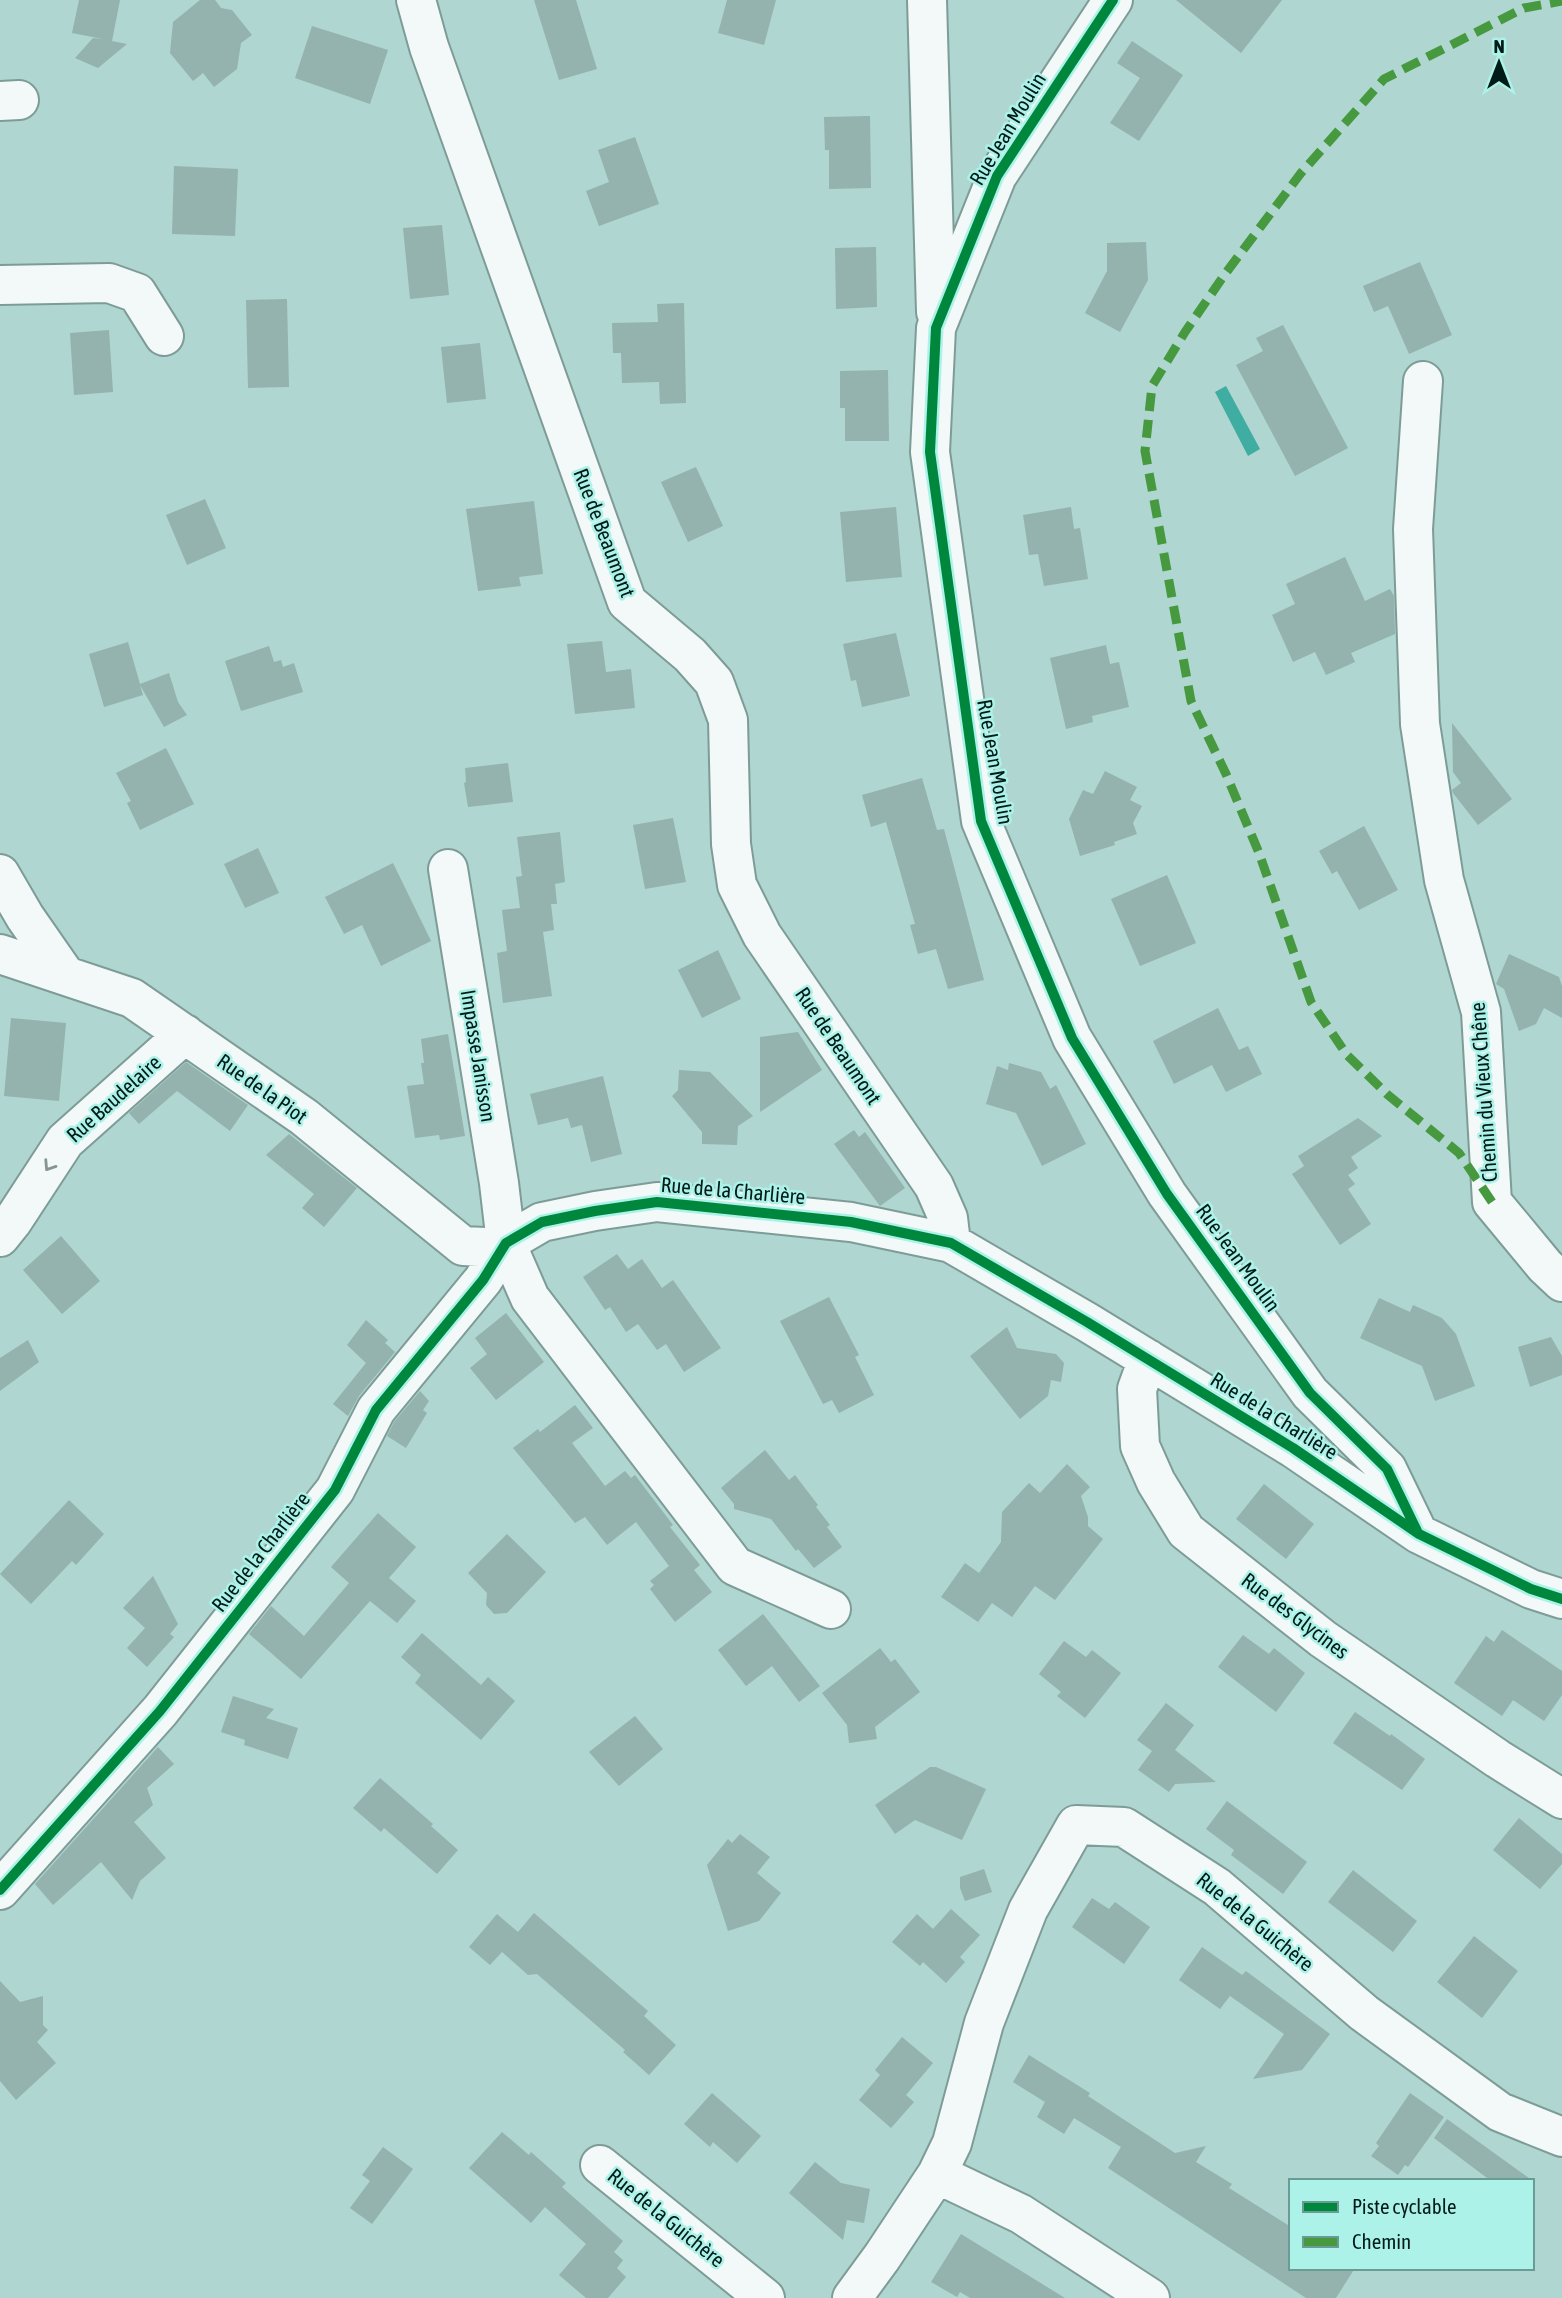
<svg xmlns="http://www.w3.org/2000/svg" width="1562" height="2298" font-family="'Asap Condensed',sans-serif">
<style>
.water{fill:#3fada2}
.building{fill:#94b2ae}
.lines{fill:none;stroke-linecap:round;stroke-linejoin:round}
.minor-casing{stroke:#7e9c97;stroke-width:42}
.minor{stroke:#f3f9f8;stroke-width:38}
.quiet{stroke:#46993e;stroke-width:9;stroke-dasharray:18 9;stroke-linecap:butt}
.cycleway-casing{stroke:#adf2e8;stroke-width:15}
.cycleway{stroke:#00873e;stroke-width:10}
.oneway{stroke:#869593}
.labels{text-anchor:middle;stroke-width:5;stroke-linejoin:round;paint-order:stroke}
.street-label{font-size:21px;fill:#001b18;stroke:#adf2e8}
</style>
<rect width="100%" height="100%" fill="#afd6d0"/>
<path class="water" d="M1226,386L1260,449L1248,456L1215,392Z"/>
<path class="building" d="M79,0H120L112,41L127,44L98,68L75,58L93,38L103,39L72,33Z
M200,0H215L221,8L232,10L252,35L241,43L237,69L214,87L203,73L193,81L170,53L173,22Z
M534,0H576L597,69L559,80Z
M727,0H776L764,45L718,33Z
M1176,0H1282L1241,53Z
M312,26L388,50L370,104L295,78Z
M1132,41L1183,75L1139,141L1110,123L1140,78L1117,63Z
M870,116L871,188L829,189V150H825L824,117Z
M635,137L659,204L599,226L586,191L609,182L598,150Z
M174,166L238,169L235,236L172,234Z
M442,225L449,295L410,299L403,228Z
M1146,242L1148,280L1120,332L1085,313L1107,271V243Z
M876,247L877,307L836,309L835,248Z
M1420,262L1452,335L1409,354L1388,306L1374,312L1363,286Z
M287,299L289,387L248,388L246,300Z
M684,303L686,403L660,404L659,382L622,383L621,353H613L612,323L658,322L657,304Z
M1283,325L1348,448L1295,476L1236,365L1263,351L1256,338Z
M109,330L113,392L74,395L70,333Z
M480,343L486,399L447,403L441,347Z
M888,370L889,441H845V408H840V371Z
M696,467L723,526L688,542L661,482Z
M205,499L226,548L187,565L166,515Z
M534,501L543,574L519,577L521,586L478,591L466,509Z
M896,507L902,577L846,582L840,512Z
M1071,507L1074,529L1080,528L1088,579L1044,586L1038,554L1029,555L1023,515Z
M1345,557L1365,601L1390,589L1394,596L1395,634L1351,653L1355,662L1326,675L1315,652L1293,662L1272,615L1295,604L1286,584Z
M896,633L910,696L862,707L856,680L851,681L843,644Z
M602,641L606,672L631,669L635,708L575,714L567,644Z
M128,642L140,684L169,673L178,702L187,715L164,727L140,685L143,695L104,707L89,654Z
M1106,645L1110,664L1119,662L1129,707L1092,716L1093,722L1066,729L1050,658Z
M269,646L274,662L281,660L283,667L294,663L303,692L241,711L225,661Z
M1452,723L1512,799L1478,825L1453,793L1452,790L1461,783L1453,772Z
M166,748L194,804L140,830L127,803L131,801L116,773Z
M508,763L513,802L468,807L464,783L466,782L465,768Z
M1105,771L1137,787L1130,800L1142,806L1133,823L1137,834L1114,842L1115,845L1080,856L1069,819L1083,790L1093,794Z
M922,778L937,830L944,829L984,980L948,989L936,949L918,954L910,925L915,924L886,822L871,827L862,795Z
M673,818L686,882L645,889L633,825Z
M1364,826L1398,890L1359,910L1337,871L1332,874L1319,851Z
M560,832L565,882L555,884L557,904H551L554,930L543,932L552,996L503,1003L497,953L507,951L502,910L520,908L516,877L522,876L517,837Z
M258,848L279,893L245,908L224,864Z
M393,863L431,941L381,966L362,925L344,934L325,897Z
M1167,875L1196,943L1140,966L1111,899Z
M718,950L741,999L702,1018L678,970Z
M1509,954L1559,977L1562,986V1018L1544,1008L1536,1024L1519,1031L1504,989L1496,984Z
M1218,1008L1239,1050L1248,1046L1262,1074L1226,1092L1212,1065L1174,1084L1153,1041Z
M11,1018L66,1023L59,1101L4,1096Z
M798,1032L822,1070L760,1112V1037Z
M448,1034L465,1136L440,1140L439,1135L415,1138L407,1086L424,1084L421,1063H424L421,1039Z
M186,1062L248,1105L230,1131L177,1091L139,1124L129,1113Z
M1009,1063L1041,1072L1050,1089L1056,1085L1086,1144L1042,1166L1016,1113L986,1104L997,1066L1008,1070Z
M679,1070L710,1072L753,1116L738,1126L737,1145L702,1144V1132L672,1096L678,1090Z
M603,1076L622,1154L591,1162L582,1125L571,1128L568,1118L538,1125L530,1094Z
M1358,1118L1382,1136L1351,1157L1358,1168L1348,1175L1355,1184L1348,1189L1371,1224L1340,1245L1292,1174L1304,1166L1298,1156Z
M854,1130L859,1137L865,1132L905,1188L880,1206L834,1144Z
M289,1134L357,1188L324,1227L302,1208L314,1194L266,1155Z
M61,1236L100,1281L62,1314L23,1270Z
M617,1254L628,1269L642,1259L662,1288L673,1280L721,1348L684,1372L666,1344L657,1350L638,1324L626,1332L610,1307L605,1310L583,1277Z
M829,1297L859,1355L855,1357L874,1395L839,1413L832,1400L823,1404L780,1321Z
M1379,1298L1410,1312L1413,1305L1442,1318L1456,1334L1475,1386L1435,1401L1422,1366L1360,1338Z
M506,1313L544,1362L496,1400L470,1368L487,1354L475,1338Z
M366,1320L388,1340L385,1343L395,1352L359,1396L348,1416L333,1404L366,1363L347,1345Z
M1007,1327L1017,1348L1056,1354L1064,1363L1061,1382L1051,1380L1048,1396L1020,1419L970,1356Z
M1551,1337L1562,1356V1375L1530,1387L1518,1347Z
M28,1340L39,1362L0,1391V1358Z
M420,1391L429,1401L423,1410L427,1413L406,1448L387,1436L394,1422Z
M575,1405L593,1428L572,1443L605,1486L625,1471L631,1478L635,1475L673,1525L670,1527L700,1565L694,1570L712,1592L675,1622L650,1589L654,1585L650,1581L669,1566L636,1522L607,1545L585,1517L575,1523L513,1448L538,1429L540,1432Z
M765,1450L789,1480L795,1475L818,1505L816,1507L830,1525L827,1527L842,1547L814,1568L798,1549L796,1551L771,1519L734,1509V1504L721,1488Z
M1067,1464L1090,1487L1081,1496L1088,1517V1526L1103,1539L1055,1600L1035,1586L1012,1617L992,1603L978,1622L941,1597L965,1563L979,1573L1001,1542L1002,1512L1029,1483L1040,1493Z
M1264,1484L1314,1524L1286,1559L1236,1519Z
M69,1500L104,1534L76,1565L72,1561L31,1604L0,1574Z
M378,1513L416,1547L389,1578L416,1601L397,1623L370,1601L301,1679L249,1634L271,1606L304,1636L349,1583L331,1567Z
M507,1534L546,1572L507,1613L494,1614L486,1605L487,1593L468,1573Z
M153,1576L178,1624L170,1634L174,1637L147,1667L127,1648L145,1628L123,1608Z
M763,1614L820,1686L799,1702L772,1666L746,1686L718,1650Z
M1502,1630L1562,1671V1695L1544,1721L1513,1700L1502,1716L1454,1683L1486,1636L1494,1642Z
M422,1633L481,1685L488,1677L515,1701L481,1740L415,1683L421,1675L401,1657Z
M1243,1635L1269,1654L1274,1648L1305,1673L1276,1712L1218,1667Z
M1064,1641L1086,1657L1092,1650L1121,1673L1085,1718L1057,1696L1061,1692L1039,1674Z
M880,1648L891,1662L895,1659L920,1692L875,1727L877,1739L849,1743L847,1725L822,1693Z
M233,1696L274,1709L266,1718L298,1728L288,1759L244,1745L245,1740L221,1732Z
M1166,1703L1194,1725L1175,1750L1216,1782L1175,1784L1169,1792L1138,1770L1152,1751L1137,1740Z
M1355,1712L1390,1736L1391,1734L1425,1759L1402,1790L1333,1743Z
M635,1716L663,1749L619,1786L589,1752Z
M158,1747L174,1764L147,1788L153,1805L134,1822L166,1858L140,1881L132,1900L101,1862L53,1905L35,1884Z
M930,1767H936L986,1789L962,1840L915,1820L895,1834L875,1805Z
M380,1778L433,1824L431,1826L458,1850L437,1874L384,1828L381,1832L353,1808Z
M1227,1801L1307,1862L1283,1894L1231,1855L1234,1850L1206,1829Z
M1519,1818L1562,1854V1864L1540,1889L1493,1850Z
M740,1834L770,1857L757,1873L781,1893L759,1921L728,1931L707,1865L728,1839L732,1843Z
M984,1869L992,1892L965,1901L960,1888V1877Z
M1353,1870L1417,1921L1393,1952L1328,1902Z
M1092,1898L1109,1909L1115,1902L1150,1927L1124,1964L1072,1927Z
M951,1909L980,1935L960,1957L965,1962L946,1983L923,1962L920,1966L892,1942L917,1914L933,1929Z
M534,1913L648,2011L644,2016L676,2045L649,2075L623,2052L625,2050L537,1974L528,1975L502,1952L490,1965L469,1947L497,1914L518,1932Z
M1474,1936L1518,1971L1482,2018L1437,1982Z
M1202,1947L1242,1975L1246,1971L1330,2034L1302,2070L1253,2079L1284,2034L1230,1996L1220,2009L1179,1980Z
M0,1981L20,2002L43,1996V2025L48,2030L37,2042L56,2063L16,2100L0,2081Z
M902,2037L933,2063L906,2095L914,2102L891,2128L859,2100L880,2075L875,2070Z
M1029,2055L1090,2093L1088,2096L1175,2153L1206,2146L1196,2162L1232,2184L1229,2188L1291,2227V2268H1355L1336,2298H1306L1108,2168L1121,2147L1074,2118L1064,2134L1037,2117L1045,2102L1013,2082Z
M712,2093L761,2136L737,2163L713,2142L710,2147L684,2124Z
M1410,2093L1444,2117L1408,2167L1405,2165L1398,2175L1371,2156L1379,2146L1376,2143Z
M1447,2119L1533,2181H1491L1434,2138Z
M502,2132L529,2155L531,2152L566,2183L562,2187L623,2241L614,2252L623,2260L617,2268L626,2277L608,2298H586L559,2275L586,2244L545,2207L531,2223L469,2168Z
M383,2147L413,2169L372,2224L350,2208L370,2181L362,2175Z
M815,2162L841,2183L870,2189L864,2223L847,2220L843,2240L789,2193Z
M961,2234L1065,2298H970L960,2292L957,2297L931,2282Z"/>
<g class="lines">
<g class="minor-casing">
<path id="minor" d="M416,0L429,47L627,602L690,655L714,682L728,720L731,844L737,885L762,935L934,1186L948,1218L951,1243
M927,0L936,312
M1113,0L997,176L936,328L930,452L981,821L1072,1038L1167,1194L1310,1393L1387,1469L1418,1533
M0,101L19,100
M0,285L109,283L137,293L164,336
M1423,381L1413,529L1420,724L1444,880L1481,1012L1492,1202L1545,1266L1562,1282
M448,869L499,1183L506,1243L530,1298L735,1566L831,1609
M0,874L25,917L66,976
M0,954L132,998L304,1117L463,1246L485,1247L506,1243
M0,1237L12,1222L65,1141L185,1034
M1148,1359L1137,1389L1140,1446L1156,1482L1186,1531L1323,1639L1498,1759L1562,1799
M0,1890L160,1711L335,1490L376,1410L483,1280L506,1243L542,1222L595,1211L657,1202L851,1222L951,1243L1087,1322L1293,1448L1419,1534L1531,1589L1562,1599
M600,2165L765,2298
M937,2174L1021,2214L1150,2298
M852,2298L882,2257L937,2174L952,2143L984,2023L1028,1910L1076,1825L1124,1827L1217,1887L1364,2013L1500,2112L1562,2137"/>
</g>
<use href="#minor" class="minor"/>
<path class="quiet" d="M1492,1202L1459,1153L1388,1095L1347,1055L1311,1002L1259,853L1226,774L1191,701L1145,451L1152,386L1185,332L1225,274L1301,173L1384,79L1524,8L1562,1"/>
<g class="cycleway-casing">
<path id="cycleway" d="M1113,0L997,176L936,328L930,452L981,821L1072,1038L1167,1194L1310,1393L1387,1469L1417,1531
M0,1890L160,1711L335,1490L376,1410L483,1280L506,1243L542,1222L595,1211L657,1202L851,1222L951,1243L1087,1322L1293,1448L1419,1534L1531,1589L1562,1599"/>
</g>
<use href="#cycleway" class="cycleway"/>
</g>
<defs><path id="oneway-chevron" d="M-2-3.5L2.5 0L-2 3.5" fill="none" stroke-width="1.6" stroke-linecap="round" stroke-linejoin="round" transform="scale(1.75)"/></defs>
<use class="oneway" href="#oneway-chevron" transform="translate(49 1166) rotate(123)"/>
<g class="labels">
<g class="street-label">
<text transform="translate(1008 129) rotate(-59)" y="7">Rue Jean Moulin</text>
<text transform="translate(604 533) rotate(69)" y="7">Rue de Beaumont</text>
<text transform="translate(995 762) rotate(80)" y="7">Rue Jean Moulin</text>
<text transform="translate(838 1046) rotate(56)" y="7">Rue de Beaumont</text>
<text transform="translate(478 1056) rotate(81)" y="7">Impasse Janisson</text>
<text transform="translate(262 1089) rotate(35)" y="7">Rue de la Piot</text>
<text transform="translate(1484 1092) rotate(-94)" y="7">Chemin du Vieux Chêne</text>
<text transform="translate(114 1099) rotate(-42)" y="7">Rue Baudelaire</text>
<text transform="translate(733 1191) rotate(5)" y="7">Rue de la Charlière</text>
<text transform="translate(1238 1258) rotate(54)" y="7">Rue Jean Moulin</text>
<text transform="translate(1274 1416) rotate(32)" y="7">Rue de la Charlière</text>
<text transform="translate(261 1552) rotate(-52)" y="7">Rue de la Charlière</text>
<text transform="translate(1295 1616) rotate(37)" y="7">Rue des Glycines</text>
<text transform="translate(1255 1922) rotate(39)" y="7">Rue de la Guichère</text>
<text transform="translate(666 2218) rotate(39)" y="7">Rue de la Guichère</text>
</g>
</g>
<rect x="1289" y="2179" width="245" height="91" fill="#adf2e8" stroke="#689c95" stroke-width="2"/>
<rect x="1303" y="2202" width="35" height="10" fill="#00873e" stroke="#689c95" stroke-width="2"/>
<text x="1352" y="2214" font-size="21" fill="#001b18">Piste cyclable</text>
<rect x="1303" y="2237" width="35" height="10" fill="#46993e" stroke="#689c95" stroke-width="2"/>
<text x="1352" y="2249" font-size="21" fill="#001b18">Chemin</text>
<g transform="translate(1499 63)" stroke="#adf2e8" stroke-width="5" paint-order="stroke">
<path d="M0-5L12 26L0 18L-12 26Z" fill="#001b18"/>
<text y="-10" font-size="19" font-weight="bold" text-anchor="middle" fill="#001b18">N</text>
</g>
</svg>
